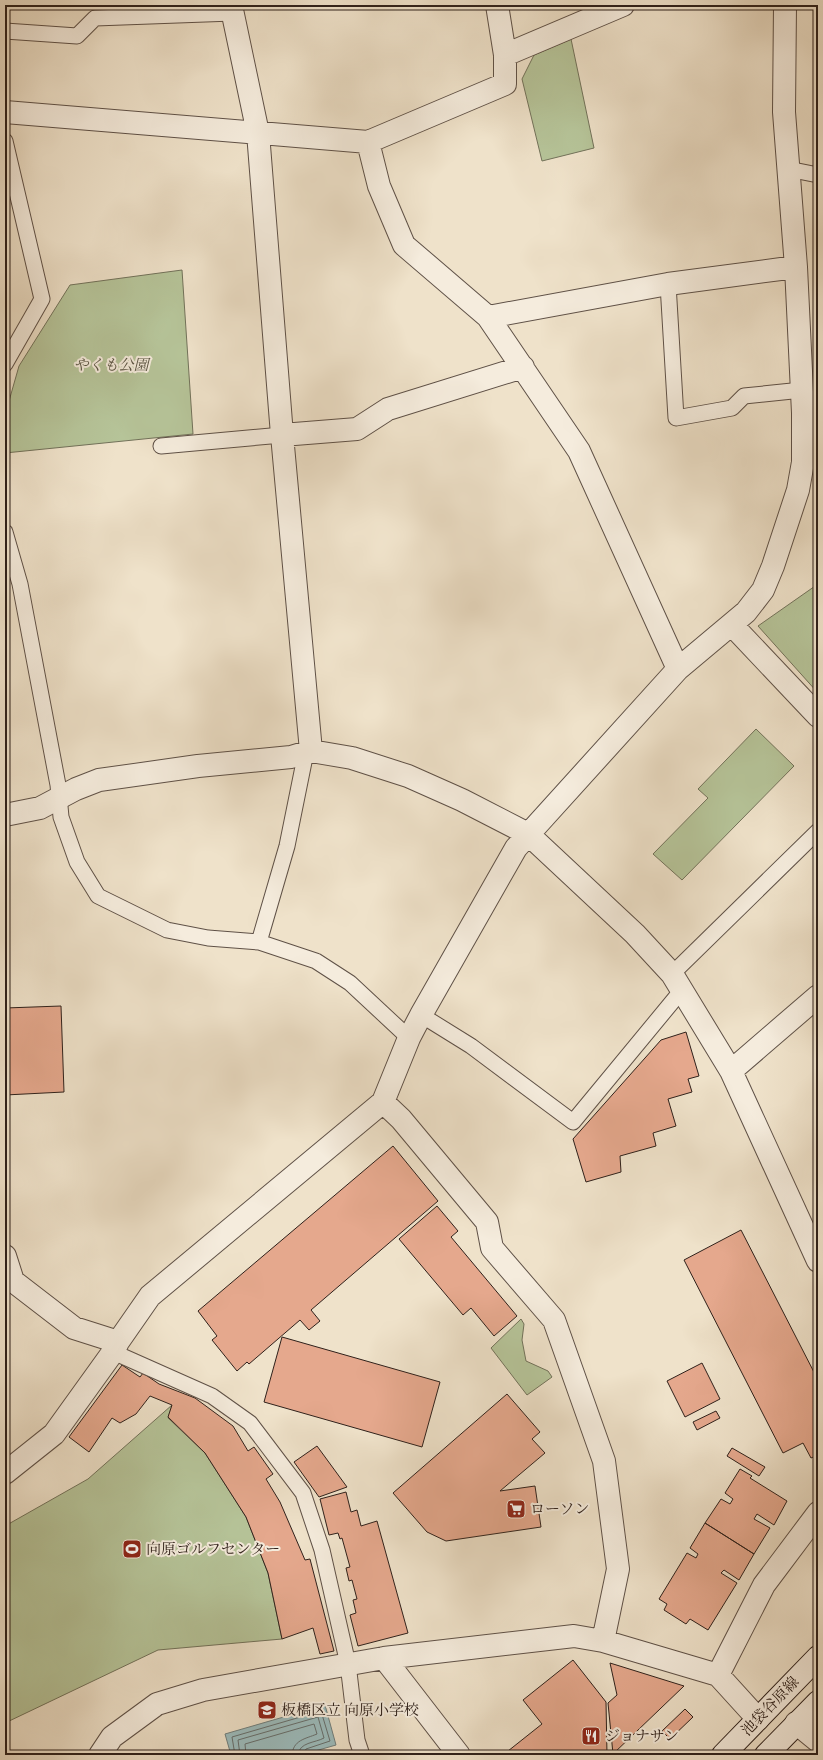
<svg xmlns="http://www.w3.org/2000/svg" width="823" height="1760" font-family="'Libre Bodoni','Noto Serif JP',serif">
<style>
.green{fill:#b6c499;stroke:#72725a}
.water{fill:#9cbcbd;stroke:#707e7c}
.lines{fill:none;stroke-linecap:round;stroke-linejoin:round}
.shore{stroke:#666e6c;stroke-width:1}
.building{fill:#e5a88d;stroke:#2f211b}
.lane-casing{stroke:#5f5147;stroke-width:17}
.street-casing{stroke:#5f5147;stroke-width:24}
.secondary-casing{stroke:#2f211b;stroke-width:24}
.lane{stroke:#f5ecdd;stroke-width:15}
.street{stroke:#f5ecdd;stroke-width:22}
.secondary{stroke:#f5ecdd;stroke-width:22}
.labels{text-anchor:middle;stroke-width:4;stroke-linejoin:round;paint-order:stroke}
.park-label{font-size:15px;font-style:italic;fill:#585241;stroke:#f5ecdd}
.poi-label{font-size:15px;fill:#2f211b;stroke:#f5ecdd;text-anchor:start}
.street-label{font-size:15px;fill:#2f211b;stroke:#f5ecdd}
</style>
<rect width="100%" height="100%" fill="#efe2ca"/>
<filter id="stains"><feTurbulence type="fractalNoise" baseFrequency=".005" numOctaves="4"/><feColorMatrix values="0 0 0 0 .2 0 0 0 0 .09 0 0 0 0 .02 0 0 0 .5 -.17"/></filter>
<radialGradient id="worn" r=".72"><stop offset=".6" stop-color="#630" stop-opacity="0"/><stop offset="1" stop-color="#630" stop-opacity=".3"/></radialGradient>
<path class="green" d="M571,39L594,148L542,161L522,79L534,55Z
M182,270L193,434L5,453V415L19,366L70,285Z
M818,584V693L758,626Z
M756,729L794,766L682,880L653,854L708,798L698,789Z
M521,1319L524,1324L522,1340L526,1361L548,1371L552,1377L527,1395L491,1348Z
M172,1405L168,1418L205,1453L246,1517L268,1573L282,1639L158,1650L5,1723V1526L88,1479Z"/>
<path class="water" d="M325,1705L336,1745L301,1755H231L225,1734Z"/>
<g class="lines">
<path class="shore" d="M235,1755L232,1737L321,1711L330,1741L306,1749L303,1755
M240,1755L238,1740L318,1717L324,1738C315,1743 299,1742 298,1755
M246,1755L245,1744L314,1724L317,1734C305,1739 293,1740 292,1755"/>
</g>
<path class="building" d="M61,1006L64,1092L5,1095V1008Z
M686,1032L699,1076L688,1079L692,1092L668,1099L676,1126L653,1133L656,1146L620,1156L621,1172L586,1182L573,1139L661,1040Z
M393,1146L438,1201L311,1310L320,1321L309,1330L300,1320L249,1364L247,1362L237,1371L212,1340L217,1336L198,1311Z
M437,1206L458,1231L451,1237L517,1316L494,1336L471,1308L463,1315L399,1239Z
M741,1230L818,1380V1455L811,1458L803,1443L783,1453L684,1260Z
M282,1337L440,1382L422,1447L264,1402Z
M702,1363L720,1399L685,1417L667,1381Z
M122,1365L140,1377L143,1373L159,1384L195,1398L233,1426L248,1451L254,1447L273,1474L266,1479L280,1502L305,1560L310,1559L334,1651L320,1654L313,1628L282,1639L268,1573L246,1517L205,1453L168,1417L172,1405L150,1396L136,1414L120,1423L112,1418L89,1452L69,1437Z
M507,1394L540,1432L532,1439L545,1453L500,1491L535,1486L541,1527L446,1541L427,1532L393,1493Z
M716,1411L720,1418L697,1430L693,1422Z
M317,1446L347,1487L319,1497L294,1462Z
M732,1448L765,1467L759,1476L727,1456Z
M740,1469L752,1476L750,1478L787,1501L774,1525L757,1514L754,1519L770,1528L754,1554L705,1523L721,1499L730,1504L733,1499L725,1493Z
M346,1492L351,1512L357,1510L361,1526L377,1521L408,1633L358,1646L350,1615L356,1613L353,1600L357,1599L352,1580L349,1581L346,1568L350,1567L342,1538L340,1539L338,1533L329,1535L320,1499Z
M705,1523L754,1554L739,1580L724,1570L721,1573L737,1583L708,1630L690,1619L686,1624L664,1610L667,1604L659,1599L687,1553L696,1558L698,1554L690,1548Z
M573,1660L606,1702L607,1755H503L542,1724L523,1700Z
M610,1663L684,1686L613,1754L608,1703L617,1695Z
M685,1709L693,1717L670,1739L662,1731Z"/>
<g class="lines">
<g class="lane-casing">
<path id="lane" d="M5,31L77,36L95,18L233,13
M5,141L42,299L5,364
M788,169L818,175
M668,284L676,418L732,408L744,396L802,390
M161,446L282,435
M5,532L20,584L58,785L61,817L77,862L98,896L167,930L208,938L259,942L316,961L350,983L409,1038
M259,942L287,846L306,752
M672,974L818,831
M421,1015L471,1046L573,1122L682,990
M113,1352L212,1396L250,1423L303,1493L322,1550L348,1664L357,1740L362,1755"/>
</g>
<g class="street-casing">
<path id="street" d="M231,5L258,133L282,435L311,751
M497,5L505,55
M5,112L368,142L505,84V55L623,5
M368,142L379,186L404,245L488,317L579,451L678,669
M488,317L668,284L796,267
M282,435L357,429L388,409L523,367
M732,625L818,716
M5,815L40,808L76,789L99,780L198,766L291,757L311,751L352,758L408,776L462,800L528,834L635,934L672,974L731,1071L818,1261
M731,1071L818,996
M383,1102L401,1119L487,1222L492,1248L554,1320L604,1461L618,1569L603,1641
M5,1256L13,1281L74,1328L118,1342
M5,1473L54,1434L113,1352L118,1342L150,1296L383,1102L409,1038L421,1015L516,848L678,669L746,612L763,590L773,566L798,490L803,462V413L796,267L784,112L785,5
M384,1658L459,1755
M718,1675L764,1585L818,1513
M796,1723L818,1741
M100,1755L112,1737L157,1704L203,1690L384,1658L574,1636L603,1641L718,1675L758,1719"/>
</g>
<g class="secondary-casing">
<path id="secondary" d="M723,1755L818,1657
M766,1755L818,1702"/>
</g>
<use href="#lane" class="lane"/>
<use href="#street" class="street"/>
<use href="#secondary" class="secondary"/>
</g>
<defs>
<g id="supermarket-square" transform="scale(1)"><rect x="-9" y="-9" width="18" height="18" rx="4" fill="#8f2418" stroke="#f5ecdd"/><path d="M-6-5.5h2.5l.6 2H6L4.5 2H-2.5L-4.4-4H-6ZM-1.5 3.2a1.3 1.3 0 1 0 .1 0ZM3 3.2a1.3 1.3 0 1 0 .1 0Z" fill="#fff"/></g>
<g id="stadium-square" transform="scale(1)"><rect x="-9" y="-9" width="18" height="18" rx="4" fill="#8f2418" stroke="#f5ecdd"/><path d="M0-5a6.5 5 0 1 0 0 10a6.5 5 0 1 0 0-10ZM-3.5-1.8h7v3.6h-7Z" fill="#fff"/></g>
<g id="school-square" transform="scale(1)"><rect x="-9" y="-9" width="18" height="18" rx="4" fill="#8f2418" stroke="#f5ecdd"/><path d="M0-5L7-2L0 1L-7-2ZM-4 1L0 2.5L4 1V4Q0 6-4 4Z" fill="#fff"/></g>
<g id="restaurant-square" transform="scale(1)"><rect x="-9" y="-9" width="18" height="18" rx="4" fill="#8f2418" stroke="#f5ecdd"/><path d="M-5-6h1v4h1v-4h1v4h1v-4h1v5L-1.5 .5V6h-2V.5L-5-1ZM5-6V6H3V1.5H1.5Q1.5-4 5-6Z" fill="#fff"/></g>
</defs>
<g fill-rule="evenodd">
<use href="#supermarket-square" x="516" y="1509"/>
<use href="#stadium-square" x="132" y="1549"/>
<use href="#school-square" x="267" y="1710"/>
<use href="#restaurant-square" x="591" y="1736"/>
</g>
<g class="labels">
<g class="park-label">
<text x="111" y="370">やくも公園</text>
</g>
<g class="poi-label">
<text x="530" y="1514">ローソン</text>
<text x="146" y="1554">向原ゴルフセンター</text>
<text x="281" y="1715">板橋区立 向原小学校</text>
<text x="605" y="1741">ジョナサン</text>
</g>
<g class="street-label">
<text transform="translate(770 1706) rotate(-46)" y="5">池袋谷原線</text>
</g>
</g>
<rect width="823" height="1760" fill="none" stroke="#efe2ca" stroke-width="20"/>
<rect x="6" y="6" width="811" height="1748" fill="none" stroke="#2f211b" stroke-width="2"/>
<rect x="10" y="10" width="803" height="1740" fill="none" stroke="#2f211b"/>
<rect width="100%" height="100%" filter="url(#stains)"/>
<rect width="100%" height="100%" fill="url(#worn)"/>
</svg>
